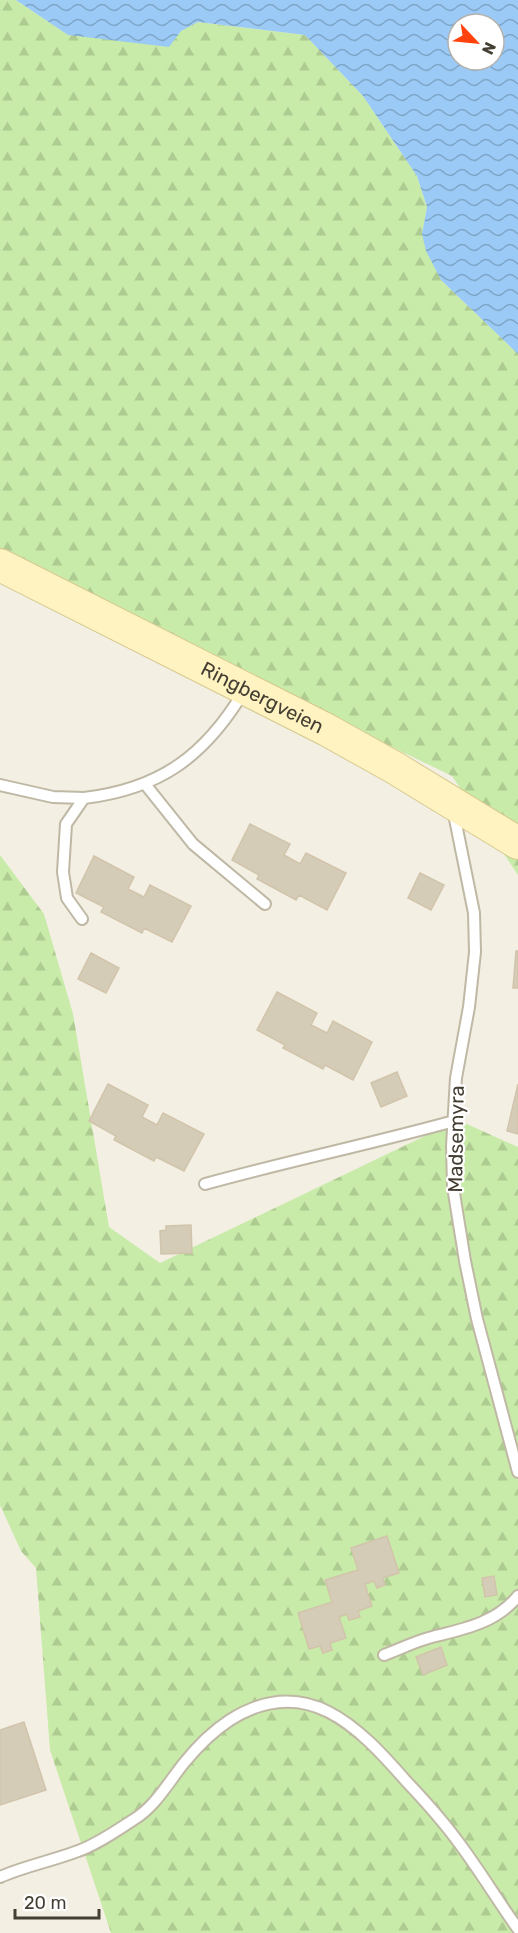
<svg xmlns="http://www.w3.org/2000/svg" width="518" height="1933" font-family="Rubik,sans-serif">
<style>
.forest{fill:url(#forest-firs)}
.water{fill:url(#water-waves);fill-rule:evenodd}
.building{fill:#d5ccb8;stroke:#d1c4ab;stroke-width:1.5}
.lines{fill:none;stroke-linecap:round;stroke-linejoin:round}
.service-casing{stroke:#bfb8a5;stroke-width:14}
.secondary-casing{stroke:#d6c88f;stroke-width:34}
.service{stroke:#fff;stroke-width:10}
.secondary{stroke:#fff4c1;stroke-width:32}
.labels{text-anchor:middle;stroke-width:4.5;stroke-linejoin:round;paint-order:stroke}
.street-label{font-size:20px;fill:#453f33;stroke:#fff}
</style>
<defs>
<pattern id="forest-firs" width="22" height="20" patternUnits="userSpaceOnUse" patternTransform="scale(1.5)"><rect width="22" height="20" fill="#c9eba9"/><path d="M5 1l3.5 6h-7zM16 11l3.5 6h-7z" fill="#aecb92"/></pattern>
<pattern id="water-waves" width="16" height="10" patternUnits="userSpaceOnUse" patternTransform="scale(1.5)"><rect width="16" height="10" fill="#9acaf5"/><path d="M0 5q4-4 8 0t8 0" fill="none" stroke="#7fa5c7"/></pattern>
</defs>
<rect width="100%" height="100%" fill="#f3efe3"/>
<path class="forest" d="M0,0H16L68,35L181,30L198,22L305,35L363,96L417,176L427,207L422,234L441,280L518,354V875L452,776L0,558Z
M0,855L44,914L73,1014L109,1227L160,1263L458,1120L518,1147V1933H111L50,1750L36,1568L21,1551L0,1505Z"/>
<path class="water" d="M16,0H518V354L441,280L426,251L422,234L427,207L417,176L363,96L305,35L198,22L181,31L169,47L68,35ZM458,24H494V60H458Z"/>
<path class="building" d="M250,824L290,844L284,855L300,864L306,853L346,873L327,910L299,895L296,900L257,879L259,875L232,860Z
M94,856L134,877L128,889L144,897L150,885L191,906L172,942L144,928L142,933L101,912L104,907L76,893Z
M420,873L444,885L431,910L408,898Z
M516,951H518V988H513Z
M91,953L119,968L106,993L78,979Z
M277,992L317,1013L311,1025L327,1033L333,1021L372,1042L353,1080L325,1065L323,1069L283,1048L285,1045L257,1030Z
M397,1072L407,1096L381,1107L371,1083Z
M108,1084L148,1105L142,1117L157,1125L163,1113L204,1134L184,1171L156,1157L154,1161L114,1140L116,1136L89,1121Z
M518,1084V1134L507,1131Z
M191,1225L192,1253L161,1254L160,1231L166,1230V1226Z
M387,1536L399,1573L383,1578L385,1585L377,1588L374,1581L365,1584L372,1606L358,1611L360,1617L349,1620L347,1614L339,1617L346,1638L330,1643L332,1650L323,1653L320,1646L309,1649L298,1613L332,1602L325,1580L358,1570L351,1548Z
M494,1576L497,1595L485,1597L482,1578Z
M441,1647L447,1665L423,1675L416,1657Z
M24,1722L46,1790L0,1805V1730Z"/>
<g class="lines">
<g class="service-casing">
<path id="service" d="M145,784L193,844L265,904
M0,785L53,797L84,798
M453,809L474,913L475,952L469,1007L456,1078L452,1146L453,1187L465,1261L477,1319L518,1472
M82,919L67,898L63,872L66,824L84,798C160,789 205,756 244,691
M205,1184C288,1161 371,1144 454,1121
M384,1655C400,1649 416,1641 432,1637C464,1629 496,1623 518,1596
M0,1877C25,1866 52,1861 78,1851C96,1845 116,1831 133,1820C155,1807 168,1783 184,1763C197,1747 213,1731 230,1720C306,1672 358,1726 406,1781C425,1801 443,1821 459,1843C480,1871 498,1901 518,1929"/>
</g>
<g class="secondary-casing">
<g id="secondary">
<path id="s1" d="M0,565L327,730L395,768L518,843"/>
</g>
</g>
<use href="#service" class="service"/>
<use href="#secondary" class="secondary"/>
</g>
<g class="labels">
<g class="street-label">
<text dy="7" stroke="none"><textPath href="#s1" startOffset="294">Ringbergveien</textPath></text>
<text transform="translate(456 1139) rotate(-89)" y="7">Madsemyra</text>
</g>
</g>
<g transform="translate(476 42) rotate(116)"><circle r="28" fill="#ffffff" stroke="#b5b2ad" stroke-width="1.5"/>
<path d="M0-4.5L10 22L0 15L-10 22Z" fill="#ff420e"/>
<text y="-9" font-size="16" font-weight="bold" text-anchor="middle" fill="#453f33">N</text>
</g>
<path d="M15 1909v9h84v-9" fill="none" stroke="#453f33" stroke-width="3"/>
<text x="24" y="1909" font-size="18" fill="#453f33" stroke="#ffffff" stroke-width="4.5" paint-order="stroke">20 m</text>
</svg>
